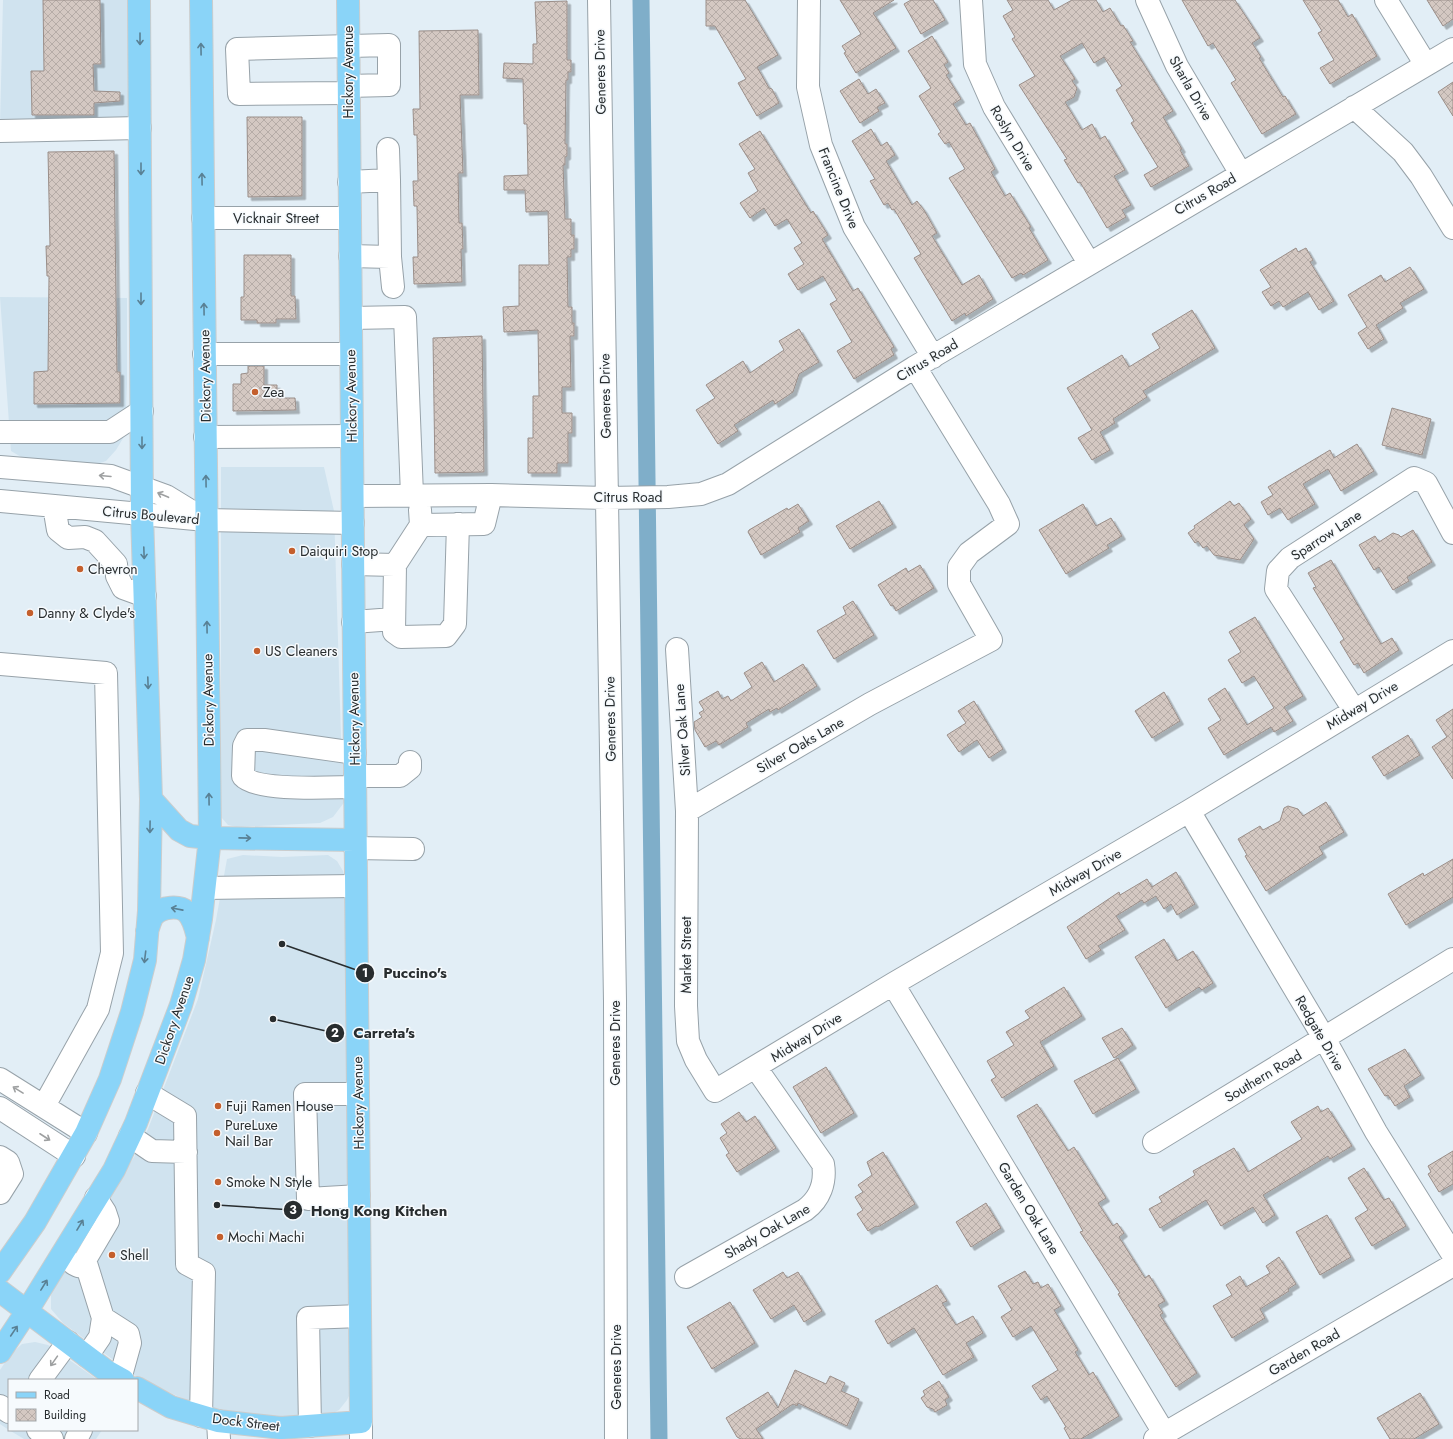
<svg xmlns="http://www.w3.org/2000/svg" width="1453" height="1439" font-family="Jost,sans-serif">
<style>
.built{fill:#d0e3ef}
.lines{fill:none;stroke-linecap:round;stroke-linejoin:round}
.canal{stroke:#7faec9;stroke-width:17}
.building{fill:url(#building-cross-hatch);stroke:#9a8e89;filter:url(#shadow)}
.minor-casing{stroke:#97a2a9;stroke-width:24}
.major-casing{stroke:#cbcdcd;stroke-width:24}
.minor{stroke:#fff;stroke-width:22}
.major{stroke:#8ad4f8;stroke-width:22}
.oneway{stroke:#598094}
.oneway2{stroke:#9ea0a1}
.poi-dot{fill:#c45f2d;stroke:#f6fafd;stroke-width:1.5}
.labels{text-anchor:middle;stroke-width:3;stroke-linejoin:round;paint-order:stroke}
.street-label{font-size:14px;fill:#282d2f;stroke:#f6fafd}
.poi-label{font-size:14px;fill:#282d2f;stroke:#f6fafd;text-anchor:start}
.leader{fill:none;stroke:#282d2f;stroke-width:1.5}
.callout-dot{fill:#282d2f;stroke:#f6fafd;stroke-width:1.5}
.mark-label{font-size:12px;text-anchor:middle;font-weight:bold;fill:#fff}
.callout-label{font-size:15px;text-anchor:middle;font-weight:bold;fill:#282d2f;stroke:#f6fafd;stroke-width:3;stroke-linejoin:round;paint-order:stroke}
</style>
<defs>
<pattern id="building-cross-hatch" width="8" height="8" patternUnits="userSpaceOnUse"><rect width="8" height="8" fill="#d4c8c2"/><path d="M0 0l8 8M0 8l8-8" fill="none" stroke="#b6aca7"/></pattern>
<filter id="shadow"><feDropShadow dx="3.5" dy="3.5" stdDeviation="0" flood-color="#0004"/></filter>
</defs>
<rect width="100%" height="100%" fill="#e2eef6"/>
<path class="built" d="M3,0H128L130,123L0,125Z
M0,297L127,298V383L125,435L116,450L106,461L91,466L40,463L23,458L11,451Z
M221,467H324L334,511L341,737L346,800L333,817L320,823L237,827L228,825L221,817Z
M243,855L282,857L328,855L337,861L343,871L349,895L354,1385L347,1400L339,1410L323,1418L261,1415L212,1408L177,1396L134,1375L63,1323L51,1309V1295L54,1282L134,1157L148,1129L198,999L216,920L227,859Z
M35,1342L48,1345L98,1380H9V1430L0,1424V1370L10,1355L22,1344Z
M9,1430H102L96,1439H24Z"/>
<g class="lines">
<path class="canal" d="M641,0L659,1439"/>
</g>
<path class="building" d="M43,0H100L101,64H93L94,91L120,92V101L94,103V115H32L31,71H44Z
M706,0H745L778,55L757,67L769,88L772,89L779,103L757,116L738,83L746,79L715,26H706Z
M840,0H894L873,13L896,48L856,73L844,53L846,52L842,46L861,34Z
M911,0H933L945,20L921,34L904,4Z
M1007,0H1048L1054,10L1072,0H1096L1103,12L1110,8L1121,26L1123,25L1133,41L1130,42L1173,111L1163,117L1182,149L1180,150L1189,166L1151,187L1144,175L1158,167L1131,123L1134,121L1116,90L1122,86L1104,57L1094,63L1082,43L1060,56L1075,79L1072,81L1077,88L1074,97L1065,102L1082,130L1092,124L1100,139L1105,136L1125,170L1114,176L1131,205L1122,210L1126,217L1107,228L1080,182L1078,183L1064,160L1067,159L1019,85L1035,76L1012,39L1015,37L1003,16L1013,10Z
M1182,0H1235L1260,38L1252,43L1261,57L1259,58L1283,97L1285,96L1296,114L1262,134L1231,83L1236,80L1230,70L1213,43L1208,46Z
M1303,0H1338L1348,17L1352,14L1377,56L1330,84L1320,68L1334,60L1318,33L1322,31Z
M1427,0H1453V19L1443,26Z
M567,1V60H571V72H568V80H566L565,144H567V156L565,157V165H563L565,219H571V235H574V249H571V257H567L568,307H572V323H574V336H570L571,387H562V413H572V433H568V463H557V473H528V438H533V396H539L538,330L504,332L503,307L519,306V265H549L548,211L526,212L525,190H504V176L528,175L527,124H524L523,79L503,78L504,63L533,64V44H537L535,2Z
M478,30L479,95H460L463,173H458L459,223H462L463,249H461L462,282L414,284L413,257H418L417,206H414L413,181H418L417,135H414L413,109H420L419,31Z
M932,36L948,62L944,65L949,73L946,75L961,99L953,104L966,125L970,123L995,169L991,172L1005,196L1010,193L1031,227L1029,228L1048,260L1023,275L1021,273L1012,278L949,178L965,169L949,142L945,144L938,134L941,132L919,96L931,88L908,51Z
M859,79L868,94L876,89L885,103L877,107L879,111L860,123L840,91Z
M1453,82V116L1438,92Z
M247,117H302V196L248,197Z
M871,129L881,146L887,142L895,155L886,161L912,205L917,201L924,210L937,233L932,236L962,285L979,275L993,299L966,316L965,313L952,321L914,258L921,254L894,209L892,210L888,203L884,205L870,181L875,179L852,141Z
M760,131L811,213L813,211L828,235L822,239L853,291L858,288L894,347L891,349L894,355L854,379L837,351L852,342L830,304L837,300L823,276L798,290L788,274L804,264L794,248L802,243L787,219L775,226L764,208L750,218L740,203L758,191L748,173L755,169L739,144Z
M114,151L117,372H120V403L34,404V372L48,371L49,276H47L46,246H50L48,152Z
M1296,248L1298,252L1306,248L1313,260L1310,262L1334,301L1319,310L1308,292L1283,307L1279,301L1271,306L1262,292L1271,287L1260,270Z
M244,255H291V296H295L296,319H276V323H257V320H241V297H244Z
M1410,267L1424,289L1400,303L1403,308L1376,325L1384,339L1368,349L1358,333L1367,327L1348,295L1381,275L1385,282Z
M1192,310L1215,348L1143,391L1147,397L1113,419L1115,423L1100,432L1110,450L1092,460L1078,438L1092,430L1067,388L1122,355L1129,367L1160,348L1152,334Z
M799,329L819,362L799,374L793,392L775,404L773,400L734,425L738,431L718,444L696,410L715,398L706,385L743,361L750,373L784,350L779,341Z
M482,336L484,472L435,473L433,338Z
M248,366H264V385H277V398H295L296,410L233,411V384H241V374L248,373Z
M1392,408L1431,419L1422,455L1382,445Z
M1357,444L1374,471L1341,491L1328,469L1303,484L1315,504L1288,520L1280,508L1268,515L1261,502L1273,495L1268,487L1330,450L1334,458Z
M879,501L893,524L850,549L836,526Z
M1230,501L1234,506L1239,503L1251,519L1244,525L1254,539L1240,560L1214,555L1207,546L1203,548L1198,541L1195,543L1188,533L1195,528L1194,526Z
M798,504L809,521L798,528L800,532L761,555L748,532L749,530L787,508L788,510Z
M1083,504L1096,526L1111,518L1122,536L1107,545L1109,548L1066,574L1039,530Z
M1413,530L1432,562L1407,577L1409,581L1393,590L1379,567L1374,570L1359,545L1375,536L1379,542L1393,533L1399,535L1401,537Z
M1331,560L1381,644L1392,638L1399,650L1364,673L1358,663L1354,665L1340,642L1344,639L1313,588L1316,587L1308,573Z
M920,565L934,588L896,611L893,605L891,606L878,585L906,568L908,572Z
M853,601L874,635L834,659L817,631L846,614L843,607Z
M1255,617L1303,696L1284,707L1293,721L1274,732L1271,727L1224,755L1208,728L1221,720L1208,699L1225,688L1247,725L1274,708L1254,676L1242,683L1228,660L1241,652L1229,632Z
M762,662L774,682L803,664L817,686L778,710L777,708L770,712L769,709L746,723L748,727L719,745L716,741L705,747L695,730L694,722L702,717L699,713L704,710L699,702L718,691L722,699L728,696L731,701L752,687L744,673Z
M1164,692L1180,721L1152,738L1135,711Z
M974,701L1003,749L989,758L977,740L959,752L947,735L966,723L958,711Z
M1453,709V779L1432,747L1447,737L1436,720Z
M1408,735L1420,755L1384,776L1372,757Z
M1326,802L1344,832L1319,847L1323,854L1266,891L1245,856L1247,855L1238,839L1260,826L1263,830L1280,821L1284,808L1288,806L1298,809L1303,816Z
M1453,859V897L1406,925L1388,894L1423,873L1424,876Z
M1176,872L1195,904L1177,915L1171,904L1164,909L1156,896L1144,903L1142,900L1116,916L1125,930L1098,946L1101,950L1086,959L1067,927L1119,892L1120,895L1147,879L1152,887Z
M1164,939L1177,961L1193,951L1213,983L1202,990L1199,987L1166,1008L1135,957Z
M1064,987L1082,1016L1040,1042L1054,1066L1002,1098L991,1080L996,1077L987,1061L1014,1045L1006,1032L1030,1018L1025,1011Z
M1122,1028L1133,1045L1114,1058L1102,1038Z
M1405,1049L1421,1075L1404,1086L1410,1097L1395,1106L1388,1095L1385,1096L1368,1069Z
M1118,1058L1136,1089L1093,1114L1074,1081Z
M826,1067L854,1113L821,1133L793,1087Z
M1037,1104L1068,1151L1074,1147L1106,1198L1098,1203L1113,1226L1117,1223L1124,1233L1119,1237L1145,1278L1149,1275L1165,1301L1158,1305L1163,1313L1160,1315L1197,1373L1176,1387L1118,1294L1120,1293L1080,1232L1083,1231L1017,1116Z
M1318,1106L1321,1112L1328,1108L1352,1146L1330,1159L1328,1156L1263,1195L1275,1215L1263,1223L1253,1207L1221,1226L1206,1200L1160,1228L1149,1209L1162,1202L1159,1197L1195,1175L1193,1171L1234,1148L1248,1172L1302,1139L1291,1122Z
M739,1112L746,1122L755,1116L776,1148L737,1172L726,1155L729,1153L720,1138L727,1133L721,1124Z
M1453,1151V1184L1439,1192L1428,1174L1431,1172L1428,1166Z
M883,1152L915,1204L878,1227L876,1226L868,1231L857,1214L863,1210L855,1197L863,1192L858,1185L872,1175L867,1162Z
M1364,1168L1384,1200L1389,1198L1406,1226L1372,1246L1355,1218L1368,1210L1348,1178Z
M986,1203L1001,1228L971,1247L956,1222Z
M1327,1215L1351,1257L1320,1275L1296,1232Z
M1279,1257L1296,1284L1288,1289L1289,1291L1260,1309L1265,1318L1232,1338L1213,1306L1232,1295L1226,1285L1240,1276L1246,1287L1270,1273L1266,1266Z
M1025,1271L1033,1284L1038,1282L1041,1288L1048,1284L1061,1306L1054,1310L1078,1350L1075,1352L1089,1375L1093,1372L1119,1416L1081,1439H1070L1064,1428L1066,1427L1047,1396L1041,1400L1032,1386L1058,1370L1031,1326L1013,1337L1001,1317L1012,1310L998,1286Z
M783,1272L787,1278L798,1272L822,1311L804,1322L794,1305L771,1319L753,1290Z
M937,1285L947,1301L942,1303L956,1325L973,1316L983,1333L966,1343L974,1357L943,1375L914,1328L888,1344L875,1321Z
M730,1302L755,1343L712,1369L687,1327Z
M795,1370L826,1384L830,1376L845,1383L841,1391L859,1399L847,1426L798,1403L797,1406L793,1404L756,1429L763,1439H741L737,1437L726,1418L768,1392L778,1408Z
M939,1381L949,1397L945,1400L947,1405L935,1412L933,1409L927,1407L921,1398L925,1395L923,1391Z
M1420,1393L1439,1424L1414,1439H1390L1377,1418Z"/>
<g class="lines">
<g class="minor-casing">
<path id="minor" d="M599,0L615,1001L616,1439
M809,0L808,87L821,145L854,227L933,357
M971,0L975,64L994,107L1089,263
M1147,0L1177,66L1241,174
M1386,0L1426,65
M348,86L389,85V45L237,49L239,94L348,93
M1354,107L1403,152L1421,176L1453,228
M0,131L140,128
M388,149L389,180
M349,182L389,180L390,257L350,256
M203,218H350
M390,257L393,287
M351,318L405,317L412,495
M204,354H351
M0,432H110L142,411
M205,437L352,436
M0,467L111,476L166,496L202,518
M353,496L491,495L606,498L668,497L701,494L728,484L915,367L1453,49
M0,501L206,520L353,523
M54,506L58,530L68,538L85,537L95,541L116,564L117,576L123,588L145,596
M420,510L421,525L484,524L491,495
M421,525L395,565L394,632L401,637L446,636L455,624L458,524
M353,564L395,565
M353,622L394,619
M677,649L687,811L686,1006L688,1041L696,1060L715,1091L893,984L1189,811L1453,651
M0,664L106,673L112,953L98,1009L44,1106
M1354,710L1276,589L1278,571L1290,558L1414,478L1426,483L1453,533
M355,753L264,740H247L244,746L243,776C257,792 332,787 355,787
M355,776H400L410,768V762
M687,811L870,704L991,640L959,584V567L969,553L1008,524L999,504L915,367
M1189,811L1324,1038L1376,1132L1453,1255
M355,848L413,849
M205,888L356,886
M893,984L1164,1433
M0,1079L86,1133
M147,1093L185,1116L187,1264L204,1273L201,1416
M358,1094H305L308,1199L359,1196
M0,1108L74,1156
M130,1136L152,1151L186,1152
M1154,1142L1453,959
M0,1157L8,1162L12,1174L0,1193
M85,1260L103,1318L100,1337L87,1356
M74,1264L78,1266L85,1260L108,1221L105,1212L96,1198
M686,1277L805,1210C820,1199 826,1182 823,1164L756,1068
M103,1318L128,1334L130,1343L120,1379
M40,1380L68,1342
M0,1406L9,1412
M218,1421L219,1439
M361,1422V1439
M310,1426L308,1318L360,1316
M38,1430L52,1439
M76,1439L81,1430
M1155,1439L1453,1265"/>
</g>
<g class="major-casing">
<path id="major" d="M151,799L179,830L190,836L210,838L355,840
M147,931C149,926 151,917 155,914C162,907 179,905 187,912C194,919 196,930 198,938
M0,1272L35,1222L86,1133L110,1079L132,1012L145,960L149,911L151,799L142,514L139,0
M0,1291L105,1370L123,1380
M0,1352L27,1311L114,1170L136,1123L181,1005L194,960L201,919L210,838L201,0
M137,1388L171,1407L218,1421L281,1428L361,1422L348,0"/>
</g>
<use href="#minor" class="minor"/>
<use href="#major" class="major"/>
</g>
<defs><path id="oneway-shaft" d="M-6 0H5M1.5-3L5.5 0L1.5 3" fill="none" stroke-width="1.6" stroke-linecap="round" stroke-linejoin="round"/></defs>
<g class="oneway">
<use href="#oneway-shaft" transform="translate(140 39) rotate(90)"/>
<use href="#oneway-shaft" transform="translate(201 49) rotate(-91)"/>
<use href="#oneway-shaft" transform="translate(141 169) rotate(90)"/>
<use href="#oneway-shaft" transform="translate(202 179) rotate(-91)"/>
<use href="#oneway-shaft" transform="translate(141 299) rotate(90)"/>
<use href="#oneway-shaft" transform="translate(204 309) rotate(-91)"/>
<use href="#oneway-shaft" transform="translate(142 443) rotate(90)"/>
<use href="#oneway-shaft" transform="translate(206 481) rotate(-91)"/>
<use href="#oneway-shaft" transform="translate(144 553) rotate(88)"/>
<use href="#oneway-shaft" transform="translate(207 627) rotate(-91)"/>
<use href="#oneway-shaft" transform="translate(148 683) rotate(88)"/>
<use href="#oneway-shaft" transform="translate(209 799) rotate(-91)"/>
<use href="#oneway-shaft" transform="translate(150 827) rotate(91)"/>
<use href="#oneway-shaft" transform="translate(245 838) rotate(1)"/>
<use href="#oneway-shaft" transform="translate(177 909) rotate(-169)"/>
<use href="#oneway-shaft" transform="translate(145 957) rotate(97)"/>
<use href="#oneway-shaft" transform="translate(80 1225) rotate(-59)"/>
<use href="#oneway-shaft" transform="translate(44 1285) rotate(-58)"/>
<use href="#oneway-shaft" transform="translate(14 1331) rotate(-56)"/>
</g>
<g class="oneway2">
<use href="#oneway-shaft" transform="translate(105 476) rotate(-175)"/>
<use href="#oneway-shaft" transform="translate(163 495) rotate(-157)"/>
<use href="#oneway-shaft" transform="translate(18 1090) rotate(-148)"/>
<use href="#oneway-shaft" transform="translate(45 1137) rotate(33)"/>
<use href="#oneway-shaft" transform="translate(54 1361) rotate(125)"/>
</g>
<g class="poi-dot">
<circle cx="255" cy="392" r="4"/>
<circle cx="292" cy="551" r="4"/>
<circle cx="80" cy="569" r="4"/>
<circle cx="30" cy="613" r="4"/>
<circle cx="257" cy="651" r="4"/>
<circle cx="218" cy="1106" r="4"/>
<circle cx="217" cy="1133" r="4"/>
<circle cx="218" cy="1182" r="4"/>
<circle cx="220" cy="1237" r="4"/>
<circle cx="112" cy="1255" r="4"/>
</g>
<g class="labels">
<g class="street-label">
<text transform="translate(348 72) rotate(-90)" y="5">Hickory Avenue</text>
<text transform="translate(600 72) rotate(-91)" y="5">Generes Drive</text>
<text transform="translate(1191 88) rotate(60)" y="5">Sharla Drive</text>
<text transform="translate(1013 138) rotate(59)" y="5">Roslyn Drive</text>
<text transform="translate(839 188) rotate(68)" y="5">Francine Drive</text>
<text transform="translate(1205 194) rotate(-30)" y="5">Citrus Road</text>
<text x="276" y="223">Vicknair Street</text>
<text transform="translate(927 360) rotate(-31)" y="5">Citrus Road</text>
<text transform="translate(205 376) rotate(-91)" y="5">Dickory Avenue</text>
<text transform="translate(351 396) rotate(-91)" y="5">Hickory Avenue</text>
<text transform="translate(605 396) rotate(-91)" y="5">Generes Drive</text>
<text x="628" y="502">Citrus Road</text>
<text transform="translate(151 515) rotate(5)" y="5">Citrus Boulevard</text>
<text transform="translate(1326 535) rotate(-33)" y="5">Sparrow Lane</text>
<text transform="translate(208 700) rotate(-91)" y="5">Dickory Avenue</text>
<text transform="translate(1362 705) rotate(-31)" y="5">Midway Drive</text>
<text transform="translate(354 719) rotate(-91)" y="5">Hickory Avenue</text>
<text transform="translate(610 719) rotate(-91)" y="5">Generes Drive</text>
<text transform="translate(682 730) rotate(-94)" y="5">Silver Oak Lane</text>
<text transform="translate(800 745) rotate(-30)" y="5">Silver Oaks Lane</text>
<text transform="translate(1085 872) rotate(-30)" y="5">Midway Drive</text>
<text transform="translate(686 955) rotate(-90)" y="5">Market Street</text>
<text transform="translate(174 1020) rotate(-71)" y="5">Dickory Avenue</text>
<text transform="translate(1320 1033) rotate(60)" y="5">Redgate Drive</text>
<text transform="translate(806 1037) rotate(-32)" y="5">Midway Drive</text>
<text transform="translate(615 1043) rotate(-90)" y="5">Generes Drive</text>
<text transform="translate(1263 1076) rotate(-31)" y="5">Southern Road</text>
<text transform="translate(358 1103) rotate(-91)" y="5">Hickory Avenue</text>
<text transform="translate(1029 1208) rotate(59)" y="5">Garden Oak Lane</text>
<text transform="translate(767 1231) rotate(-30)" y="5">Shady Oak Lane</text>
<text transform="translate(1304 1352) rotate(-30)" y="5">Garden Road</text>
<text transform="translate(616 1367) rotate(-90)" y="5">Generes Drive</text>
<text transform="translate(246 1422) rotate(7)" y="5">Dock Street</text>
</g>
<g class="poi-label">
<text x="263" y="397">Zea</text>
<text x="300" y="556">Daiquiri Stop</text>
<text x="88" y="574">Chevron</text>
<text x="38" y="618">Danny &amp; Clyde's</text>
<text x="265" y="656">US Cleaners</text>
<text x="226" y="1111">Fuji Ramen House</text>
<text x="225" y="1130">PureLuxe<tspan x="225" dy="16">Nail Bar</tspan></text>
<text x="226" y="1187">Smoke N Style</text>
<text x="228" y="1242">Mochi Machi</text>
<text x="120" y="1260">Shell</text>
</g>
</g>
<path class="leader" d="M282 944L365 973M273 1019L335 1033M217 1205L293 1210"/>
<g class="callout-dot">
<circle cx="282" cy="944" r="4"/>
<circle cx="273" cy="1019" r="4"/>
<circle cx="217" cy="1205" r="4"/>
<circle cx="365" cy="973" r="10"/>
<circle cx="335" cy="1033" r="10"/>
<circle cx="293" cy="1210" r="10"/>
</g>
<g class="mark-label">
<text x="365" y="977">1</text>
<text x="335" y="1037">2</text>
<text x="293" y="1214">3</text>
</g>
<g class="callout-label">
<text x="415" y="978">Puccino's</text>
<text x="384" y="1038">Carreta's</text>
<text x="379" y="1216">Hong Kong Kitchen</text>
</g>
<rect x="8" y="1379" width="130" height="52" fill="#f6fafd" stroke="#a4a8ab"/>
<rect x="16" y="1392" width="20" height="6" fill="#8ad4f8" stroke="#a4a8ab"/>
<text x="44" y="1399" font-size="12" fill="#282d2f">Road</text>
<rect x="16" y="1409" width="20" height="12" fill="url(#building-cross-hatch)" stroke="#a4a8ab"/>
<text x="44" y="1419" font-size="12" fill="#282d2f">Building</text>
</svg>
